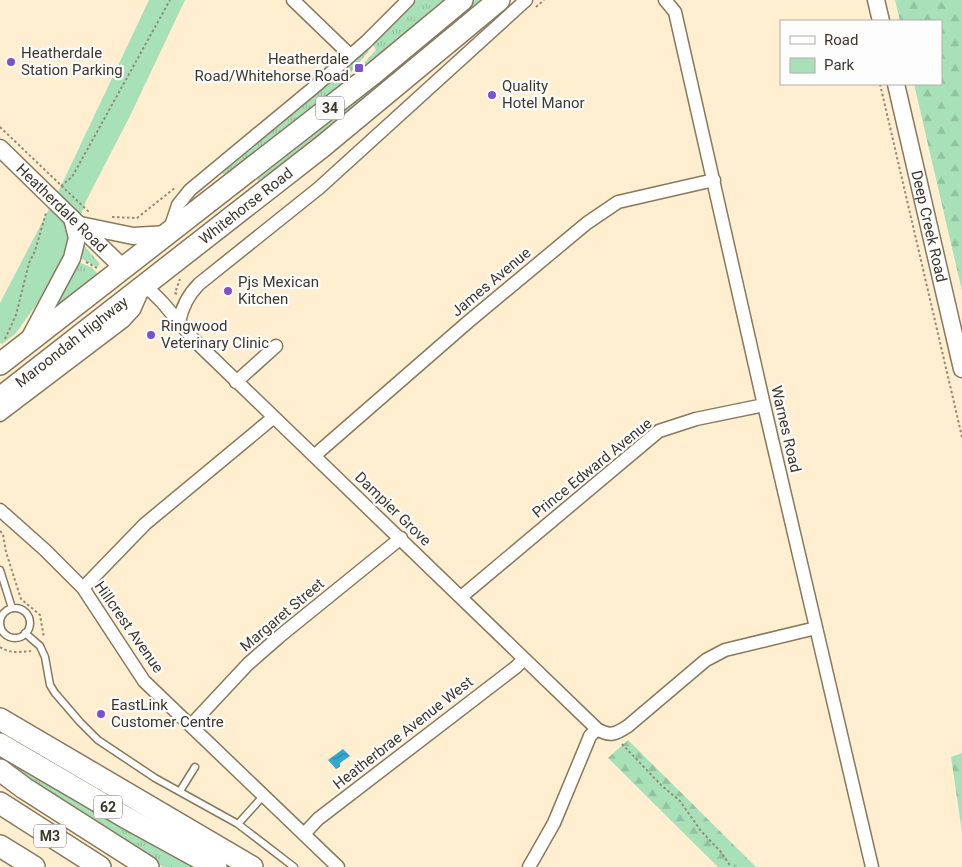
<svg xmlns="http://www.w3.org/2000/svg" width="962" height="867" font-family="Roboto,sans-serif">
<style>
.grass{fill:url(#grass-tufts)}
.forest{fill:url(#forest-firs)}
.green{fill:#a8e1b8}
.water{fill:url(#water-waves)}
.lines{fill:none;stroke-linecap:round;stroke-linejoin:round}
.lane-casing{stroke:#88795d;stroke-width:9}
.street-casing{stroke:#88795d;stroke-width:15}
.secondary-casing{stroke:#88795d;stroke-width:19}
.highway-casing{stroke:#88795d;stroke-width:24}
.path{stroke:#958a76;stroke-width:2;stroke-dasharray:2.5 2.5;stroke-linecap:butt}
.lane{stroke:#fff;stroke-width:6}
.street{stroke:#fff;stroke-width:12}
.secondary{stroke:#fff;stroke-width:16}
.highway{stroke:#fff;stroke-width:21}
.poi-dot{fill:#7c51cb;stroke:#fdfdfd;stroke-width:2}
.labels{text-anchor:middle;stroke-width:4.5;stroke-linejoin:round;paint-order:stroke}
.shield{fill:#fdfdfd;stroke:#77736b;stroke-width:1}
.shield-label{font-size:14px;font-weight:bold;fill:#3e382c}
.poi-label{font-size:15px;fill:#3e382c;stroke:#fdfdfd;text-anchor:start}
.street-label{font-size:15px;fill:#3e382c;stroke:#fdfdfd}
</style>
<defs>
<pattern id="grass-tufts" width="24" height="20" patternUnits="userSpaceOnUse" patternTransform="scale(1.25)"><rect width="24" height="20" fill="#a8e1b8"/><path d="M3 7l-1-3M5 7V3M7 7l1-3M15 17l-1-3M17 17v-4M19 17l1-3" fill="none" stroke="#92c29e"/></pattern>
<pattern id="forest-firs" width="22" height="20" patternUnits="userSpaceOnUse" patternTransform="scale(1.25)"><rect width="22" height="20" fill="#a8e1b8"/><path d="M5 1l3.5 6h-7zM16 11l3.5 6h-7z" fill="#92c29e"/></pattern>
<pattern id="water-waves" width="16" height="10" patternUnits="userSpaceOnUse" patternTransform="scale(1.25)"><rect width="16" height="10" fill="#32a8d1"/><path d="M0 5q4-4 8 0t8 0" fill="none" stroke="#2c8aaa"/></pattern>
</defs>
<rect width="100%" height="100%" fill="#ffeecf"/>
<path class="grass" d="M417,0H448L405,36H402L366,65L364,63L376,50L372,43Z
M367,48L369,51L350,73L354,78L224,175L221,171L291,114Z
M327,122L332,128L258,181L256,177Z
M83,244L100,264L97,267L78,257Z
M78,262L91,267L99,275L78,291L68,278Z
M0,750L206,867H163L51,794L0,757Z"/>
<path class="forest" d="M895,0H962V291L914,84H941V21H900Z
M628,740L756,867H718L608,758Z
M962,753V832L951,757Z"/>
<path class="green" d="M149,0H185L130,116L87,199L68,248L39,301L16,333L2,344L0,343V303L61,186Z
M475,0H485L332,128L327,122Z
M68,278L73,280L78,284V291L58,305Z"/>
<path class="water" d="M343,749L350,756L340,763V767L336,769L328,760Z"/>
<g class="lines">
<g class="lane-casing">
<path id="lane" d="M0,570L12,608
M0 623a15 15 0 1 1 30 0a15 15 0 1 1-30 0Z
M25,633L40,646L45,657L50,685L55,693L80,722L98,740L155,778L238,824L294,867
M180,791L195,767
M238,824L264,795"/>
</g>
<g class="street-casing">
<path id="street" d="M293,0L350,55
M665,0L675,12L764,405L872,867
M170,229L178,205L190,190L312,89L366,42L408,0
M179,322C182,307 188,295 199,284L319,188L526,0
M236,382L276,346
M0,415L124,321L134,310L145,285L162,302L195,341L597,729C610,737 616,734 628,726L706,660L725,650L816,628
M314,456L468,322L587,223L618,202L714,180
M0,510L45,550L83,588L144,681L338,867
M83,588L145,524L274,417
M461,597L659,431L696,419L764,405
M191,725L248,664L280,636L401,538
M304,834L318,819L516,667L524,659
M529,867L554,823L586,746L590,736L597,729"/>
</g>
<g class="secondary-casing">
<g id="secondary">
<path d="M876,0L881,21"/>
<path id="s1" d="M896,84L962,369"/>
<path id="s2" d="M0,148L123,268"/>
<path d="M80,225L133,236L169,234"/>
<path d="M29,339L72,258L77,238L72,218"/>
</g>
</g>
<g class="highway-casing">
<g id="highway">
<path d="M0,364L374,73L462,0"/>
<path id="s3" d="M0,398L323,146L499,0"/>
<path d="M0,719L252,867"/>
<path d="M0,744L125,817L216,867"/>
<path d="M0,770L24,788L148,867"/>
<path d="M0,803L100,867"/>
<path d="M0,846L34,867"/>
</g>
</g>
<path class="path" d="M536,7L544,0
M880,84L962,437
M0,127L89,212
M61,186L72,177L170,0
M112,217L137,218L176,187
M86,262L97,268
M177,294L175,293L180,279
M5,339L16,315L29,263L35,251L46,213
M0,531L3,534L6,552L21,599L40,615L44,638
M0,647C11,654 19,652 31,651
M622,744L661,785L680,801L701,831L721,852L731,867"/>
<use href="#lane" class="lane"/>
<use href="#street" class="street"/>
<use href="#secondary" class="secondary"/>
<use href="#highway" class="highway"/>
</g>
<g class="poi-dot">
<circle cx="11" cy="62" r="5"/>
<rect x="354" y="63" width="10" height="10" rx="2.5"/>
<circle cx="492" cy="95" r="5"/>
<circle cx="228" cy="291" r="5"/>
<circle cx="151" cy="335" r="5"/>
<circle cx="101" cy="714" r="5"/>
</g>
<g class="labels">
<g class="shield">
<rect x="316" y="96.5" width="28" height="23" rx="4"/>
<rect x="94" y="795.5" width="28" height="23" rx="4"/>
<rect x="34" y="824.5" width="32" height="23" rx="4"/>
</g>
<g class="shield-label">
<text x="330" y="113">34</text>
<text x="108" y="812">62</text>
<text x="50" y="841">M3</text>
</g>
<g class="poi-label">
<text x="21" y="58">Heatherdale<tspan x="21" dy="17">Station Parking</tspan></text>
<text x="349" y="64" text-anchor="end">Heatherdale<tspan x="349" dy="17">Road/Whitehorse Road</tspan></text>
<text x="502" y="91">Quality<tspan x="502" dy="17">Hotel Manor</tspan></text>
<text x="238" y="287">Pjs Mexican<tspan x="238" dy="17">Kitchen</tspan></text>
<text x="161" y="331">Ringwood<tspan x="161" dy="17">Veterinary Clinic</tspan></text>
<text x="111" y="710">EastLink<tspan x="111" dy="17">Customer Centre</tspan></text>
</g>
<g class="street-label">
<text dy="5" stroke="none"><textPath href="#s3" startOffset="312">Whitehorse Road</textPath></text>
<text dy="5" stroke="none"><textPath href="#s2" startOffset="86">Heatherdale Road</textPath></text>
<text dy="5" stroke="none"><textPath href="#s1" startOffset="146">Deep Creek Road</textPath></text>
<text transform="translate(491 282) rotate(-40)" y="5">James Avenue</text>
<text dy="5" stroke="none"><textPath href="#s3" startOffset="91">Maroondah Highway</textPath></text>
<text transform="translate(786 429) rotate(77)" y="5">Warnes Road</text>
<text transform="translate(592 468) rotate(-39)" y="5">Prince Edward Avenue</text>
<text transform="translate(393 509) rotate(44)" y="5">Dampier Grove</text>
<text transform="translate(282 615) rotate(-40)" y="5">Margaret Street</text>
<text transform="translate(129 627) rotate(55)" y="5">Hillcrest Avenue</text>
<text transform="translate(403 733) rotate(-38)" y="5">Heatherbrae Avenue West</text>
</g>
</g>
<rect x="780" y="20" width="162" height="65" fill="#fdfdfd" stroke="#b1aea9"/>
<rect x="790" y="36" width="25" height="8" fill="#ffffff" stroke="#b1aea9"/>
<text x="824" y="45" font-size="15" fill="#3e382c">Road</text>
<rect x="790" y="58" width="25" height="15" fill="#a8e1b8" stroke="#b1aea9"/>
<text x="824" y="70" font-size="15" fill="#3e382c">Park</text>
</svg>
